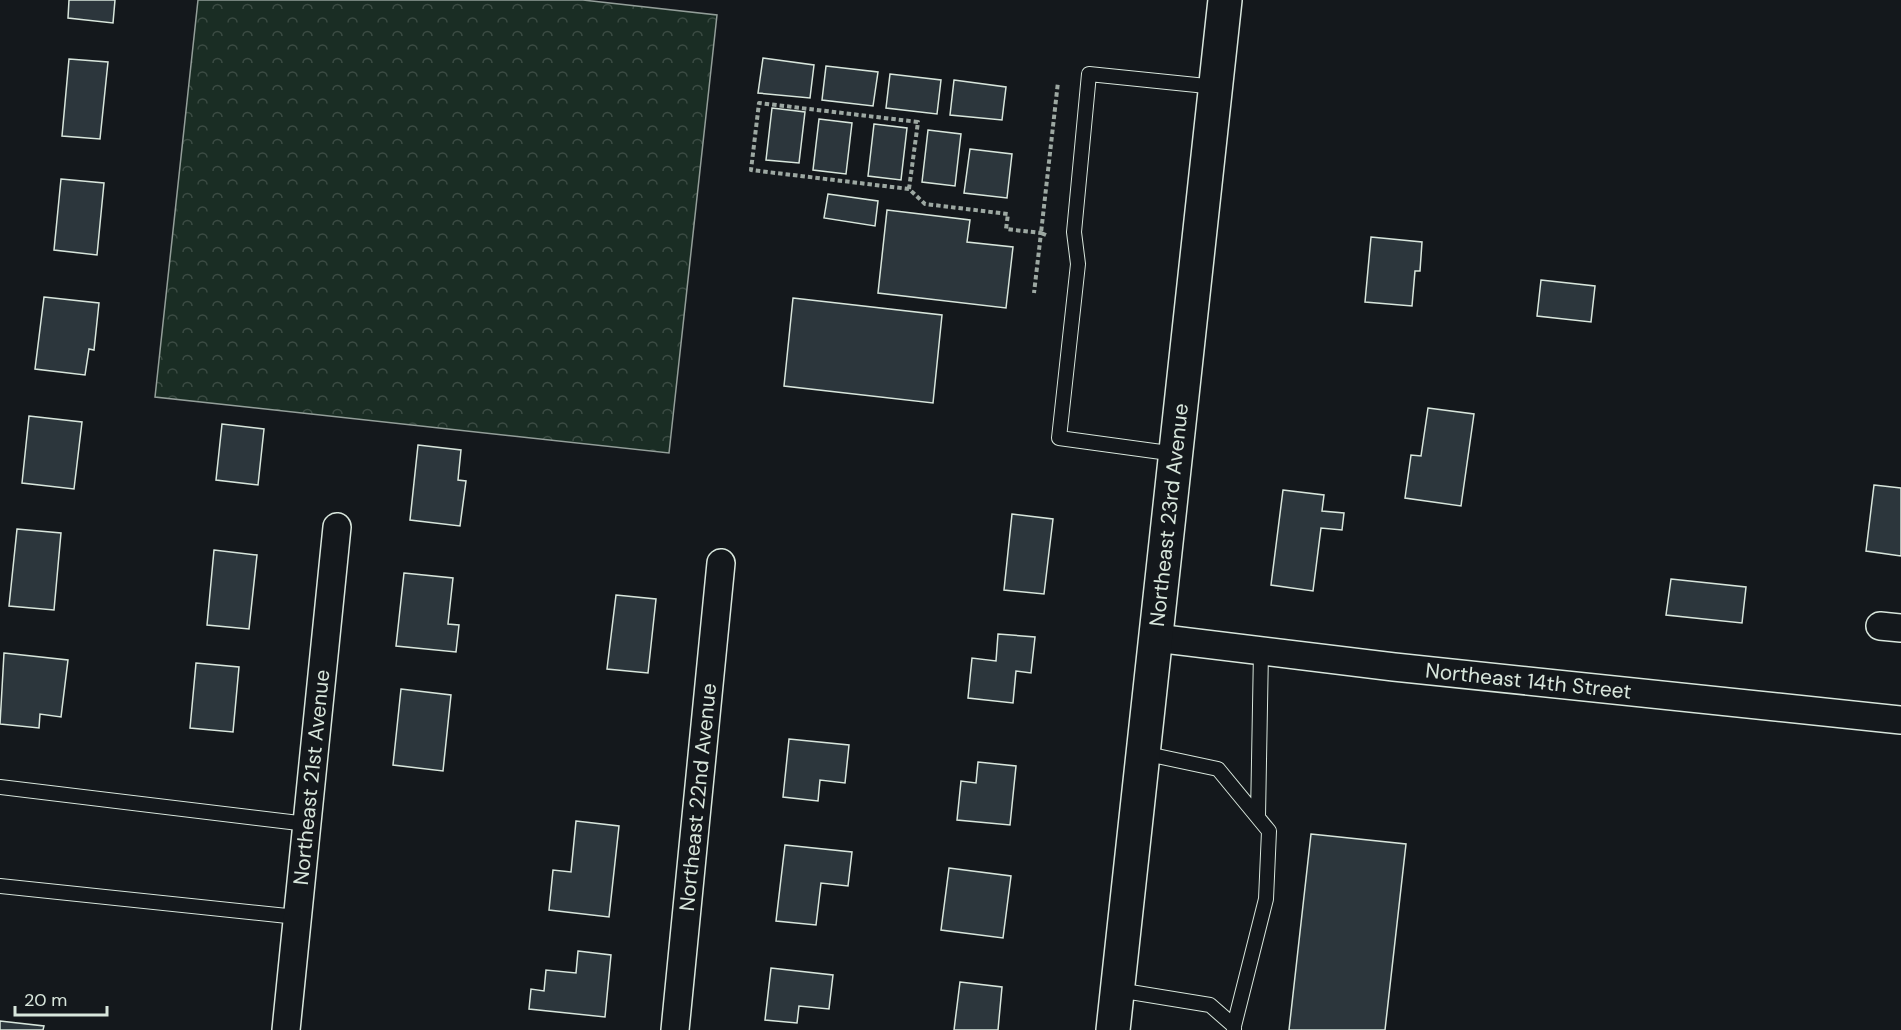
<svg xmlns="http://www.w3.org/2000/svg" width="1901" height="1030" font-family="'DM Sans',sans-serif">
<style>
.forest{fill:url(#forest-crowns);stroke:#939e99;stroke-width:1.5}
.building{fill:#2c363c;stroke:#d8e6dc;stroke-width:1.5}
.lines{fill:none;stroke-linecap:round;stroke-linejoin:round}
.lane-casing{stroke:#d8e6dc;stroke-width:16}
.street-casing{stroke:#d8e6dc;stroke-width:30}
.secondary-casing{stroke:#d8e6dc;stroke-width:36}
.path{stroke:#9da8a2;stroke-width:4;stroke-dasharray:4.5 3;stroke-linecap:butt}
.lane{stroke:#14181c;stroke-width:14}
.street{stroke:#14181c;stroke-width:27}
.secondary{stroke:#14181c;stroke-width:33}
.labels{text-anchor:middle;stroke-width:4.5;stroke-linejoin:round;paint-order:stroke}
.street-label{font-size:21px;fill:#d8e6dc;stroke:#14181c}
</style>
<defs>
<pattern id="forest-crowns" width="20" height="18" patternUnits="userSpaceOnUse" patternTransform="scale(1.5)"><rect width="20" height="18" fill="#1a2d24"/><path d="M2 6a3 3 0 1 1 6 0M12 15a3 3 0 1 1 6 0" fill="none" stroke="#3b4b43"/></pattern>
</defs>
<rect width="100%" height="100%" fill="#14181c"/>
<path class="forest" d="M198,0H583L717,15L669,453L155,397Z"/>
<path class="building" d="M69,0H115L113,23L68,18Z
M763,58L814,65L810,98L758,93Z
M69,59L108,62L100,139L62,136Z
M826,66L878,72L873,106L822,100Z
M890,74L941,80L937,114L886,108Z
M954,80L1006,87L1002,120L950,115Z
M772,108L805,112L799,163L766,160Z
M819,119L852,123L846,174L813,170Z
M874,124L907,128L901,180L868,176Z
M928,130L961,134L955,186L922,182Z
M970,149L1012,154L1007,198L964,193Z
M61,179L104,183L97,255L54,250Z
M828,194L878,201L875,226L824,218Z
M887,210L970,220L967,242L1013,247L1006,308L878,293Z
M1371,237L1422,242L1420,271H1415L1412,306L1365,302Z
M1541,280L1595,286L1591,322L1537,316Z
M44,297L99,303L94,350L89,349L85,375L35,369Z
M793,298L942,315L933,403L784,386Z
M1428,408L1474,414L1461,506L1405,498L1411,455L1421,456Z
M29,416L82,422L74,489L22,483Z
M222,424L264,429L258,485L216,480Z
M418,445L461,450L458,480L466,481L460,526L410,520Z
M1874,485L1901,488V556L1866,551Z
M1283,490L1324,495L1322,511L1344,513L1342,530L1321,528L1313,591L1271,585Z
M1012,514L1053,519L1044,594L1004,590Z
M17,529L61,533L54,610L9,606Z
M214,550L257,555L249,629L207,625Z
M404,573L453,578L448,624L459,625L456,652L396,646Z
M1671,579L1746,587L1742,623L1666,615Z
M616,595L656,599L648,673L607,669Z
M998,634L1035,637L1031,673L1016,671L1013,703L968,698L972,658L996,661Z
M4,653L68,660L61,717L40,714L39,728L0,724Z
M196,663L239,667L233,732L190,728Z
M401,689L451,695L443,771L393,765Z
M789,739L849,745L845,783L820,780L818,801L783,797Z
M978,762L1016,766L1010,825L957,820L961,781L976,783Z
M576,821L619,826L609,917L549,910L553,870L571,872Z
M1311,834L1406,844L1385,1030H1289Z
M785,845L852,852L848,886L821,883L816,925L776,921Z
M949,868L1011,876L1003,938L941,930Z
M578,951L611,955L605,1017L529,1009L531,989L544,991L546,970L576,973Z
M771,968L833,975L829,1009L799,1006L797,1023L765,1020Z
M960,982L1002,987L998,1030H954Z
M0,1021L44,1026L43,1030H0Z"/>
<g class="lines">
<g class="lane-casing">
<path id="lane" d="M1176,454L1059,438L1078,264L1074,232L1089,74L1216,87
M1143,753L1218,769L1269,831L1266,899L1234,1026
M0,787L307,824
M1258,816L1261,651
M0,886L297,917
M1118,990L1210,1005L1234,1026V1030"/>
</g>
<g class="street-casing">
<g id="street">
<path d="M1880,626L1901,628"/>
<path id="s1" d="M1156,638L1394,667L1901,720"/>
<path id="s2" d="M286,1030L337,527"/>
<path id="s3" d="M675,1030L721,563"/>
</g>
</g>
<g class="secondary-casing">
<g id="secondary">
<path id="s4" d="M1113,1030L1225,0"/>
</g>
</g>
<path class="path" d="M909,189L918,122L759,103L751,170L909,189L925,204L1008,214L1006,229L1041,233L1034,293
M1046,235L1041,233L1058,82"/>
<use href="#lane" class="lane"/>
<use href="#street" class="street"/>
<use href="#secondary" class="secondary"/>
</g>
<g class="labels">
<g class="street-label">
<text dy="7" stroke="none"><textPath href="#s4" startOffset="518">Northeast 23rd Avenue</textPath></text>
<text dy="7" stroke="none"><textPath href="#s1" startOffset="375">Northeast 14th Street</textPath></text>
<text dy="7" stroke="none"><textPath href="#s2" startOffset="254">Northeast 21st Avenue</textPath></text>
<text dy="7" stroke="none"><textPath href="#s3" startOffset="234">Northeast 22nd Avenue</textPath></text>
</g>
</g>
<path d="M15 1006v9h92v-9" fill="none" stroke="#d8e6dc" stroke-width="3"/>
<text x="24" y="1006" font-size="18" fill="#d8e6dc" stroke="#14181c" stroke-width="4.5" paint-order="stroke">20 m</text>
</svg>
